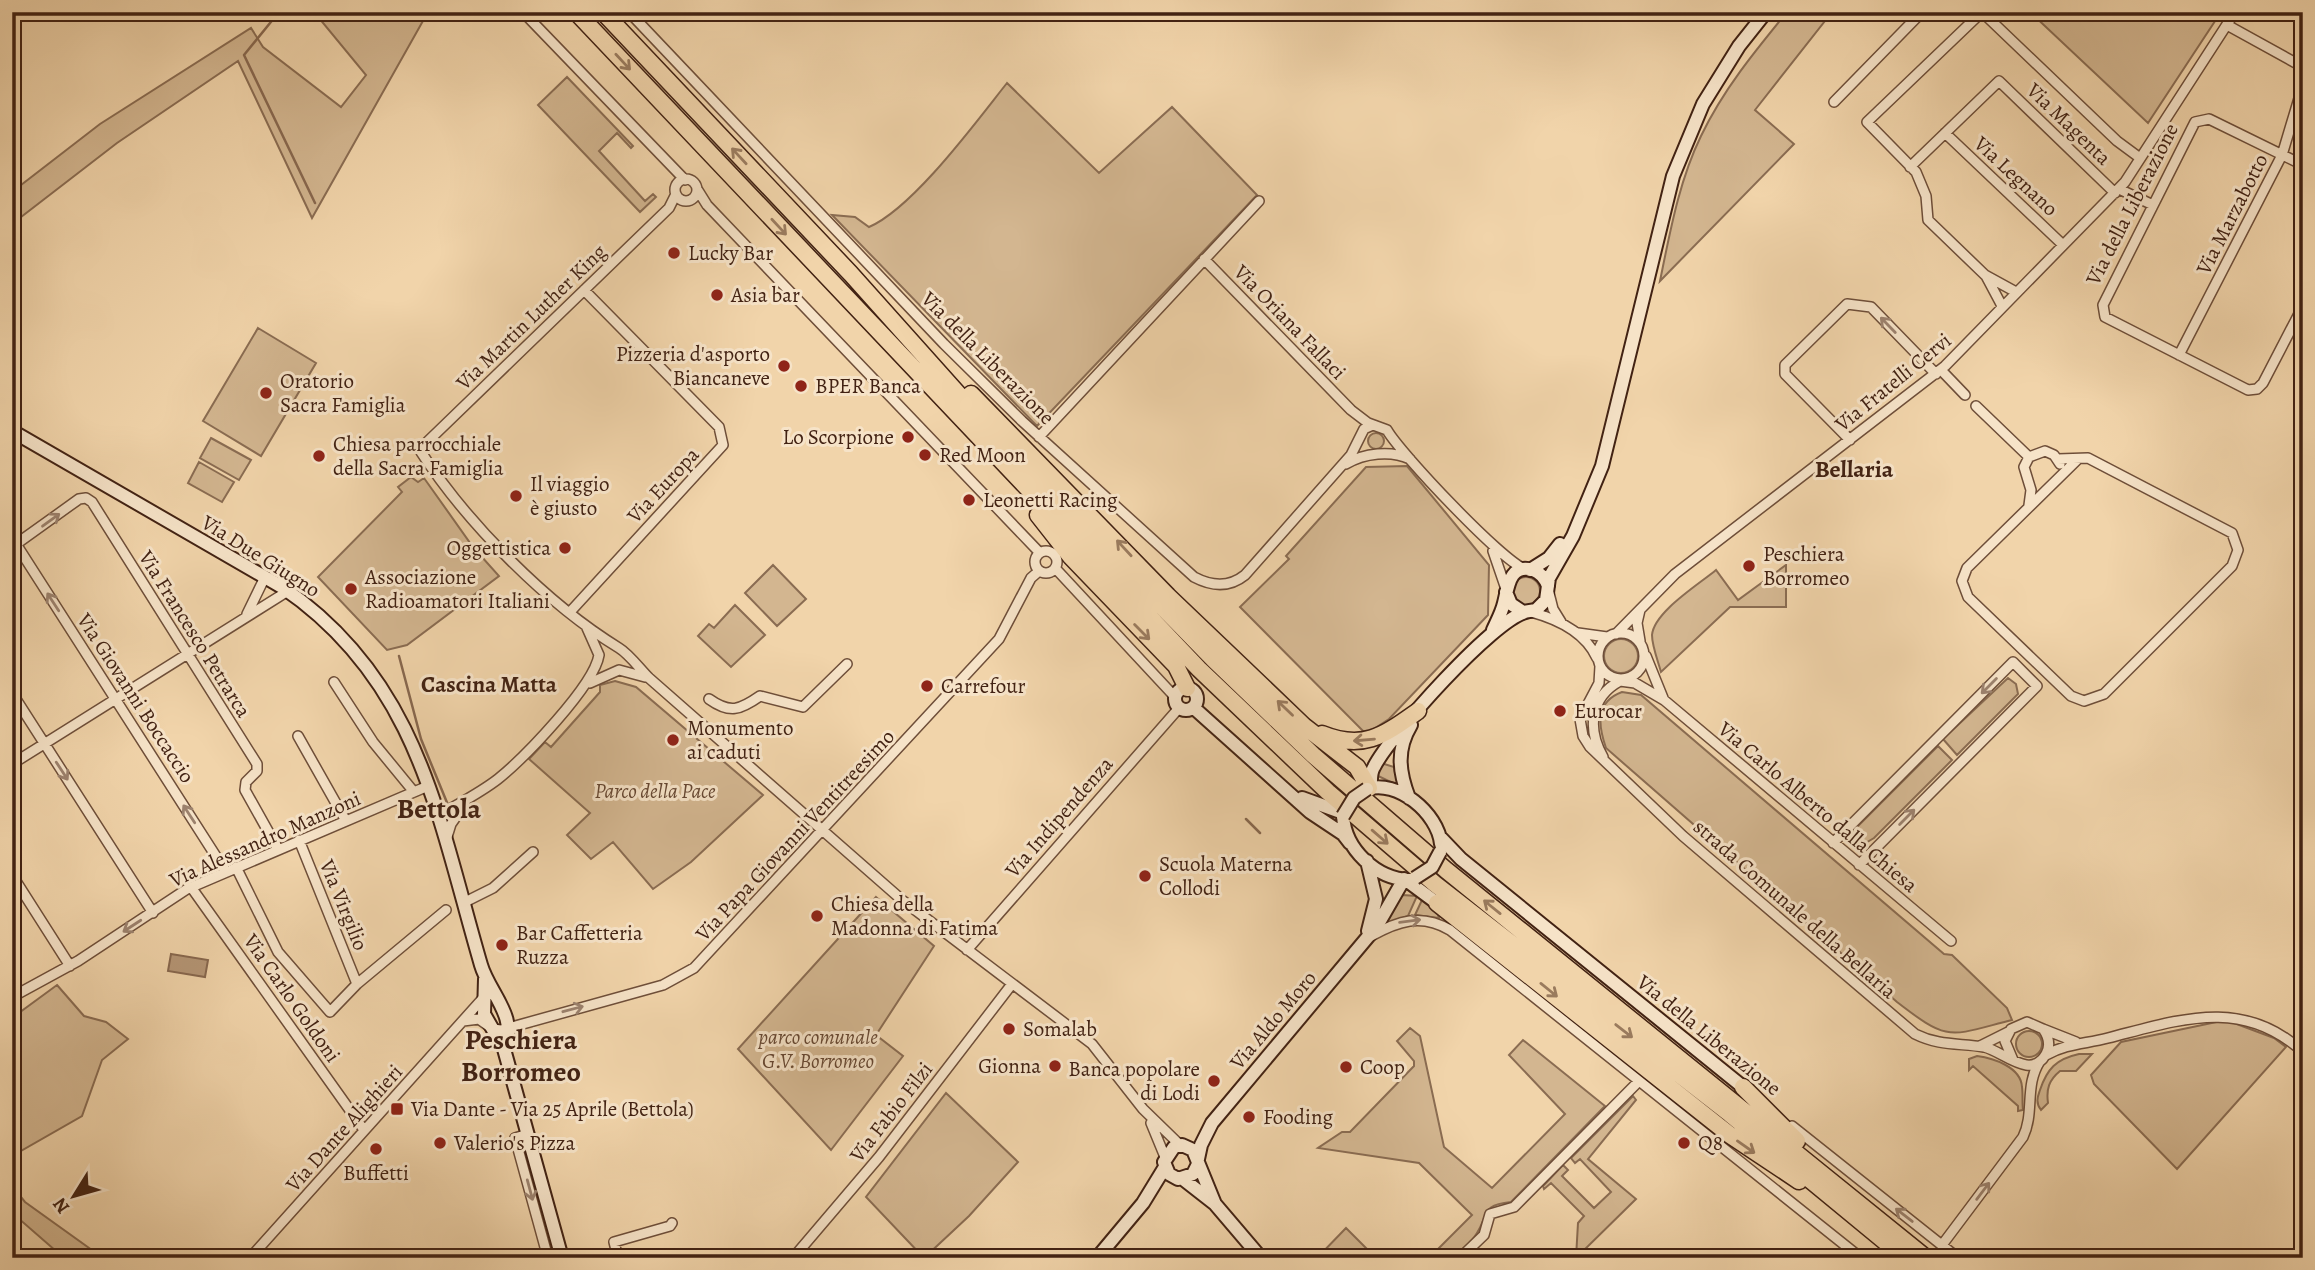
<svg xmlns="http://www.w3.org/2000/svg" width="2315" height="1270" font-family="Alegreya,serif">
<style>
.green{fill:#d3b690;stroke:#8a6c52;stroke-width:2}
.water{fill:#b69777;stroke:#88684f;stroke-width:2}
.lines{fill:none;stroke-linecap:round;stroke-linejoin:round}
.stream{stroke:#88684f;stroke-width:2.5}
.street-casing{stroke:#6e4e39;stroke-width:12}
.secondary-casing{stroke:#422213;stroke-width:16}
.highway-casing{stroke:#422213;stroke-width:19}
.street{stroke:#f6e3c8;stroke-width:9}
.secondary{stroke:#f6e3c8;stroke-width:12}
.highway{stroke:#f1d4aa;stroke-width:16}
.secondary-bridge-casing{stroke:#422213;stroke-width:16;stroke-linecap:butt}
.secondary-bridge{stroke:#f6e3c8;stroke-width:12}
.oneway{stroke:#9a7b5e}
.oneway2{stroke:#9c826e}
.poi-dot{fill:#8f2418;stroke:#f6e3c8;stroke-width:2.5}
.labels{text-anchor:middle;stroke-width:6;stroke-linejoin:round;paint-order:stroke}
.street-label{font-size:21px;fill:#422213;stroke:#f6e3c8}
.poi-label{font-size:21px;fill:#422213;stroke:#f6e3c8;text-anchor:start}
.park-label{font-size:21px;font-style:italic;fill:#664732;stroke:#f6e3c8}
.neighbourhood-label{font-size:23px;font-weight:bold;fill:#422213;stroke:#f6e3c8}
.quarter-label{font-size:24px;font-weight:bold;fill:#422213;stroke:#f6e3c8}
.district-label{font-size:28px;font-weight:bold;fill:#422213;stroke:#f6e3c8}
</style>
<rect width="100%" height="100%" fill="#f1d4aa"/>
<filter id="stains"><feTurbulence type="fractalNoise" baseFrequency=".00286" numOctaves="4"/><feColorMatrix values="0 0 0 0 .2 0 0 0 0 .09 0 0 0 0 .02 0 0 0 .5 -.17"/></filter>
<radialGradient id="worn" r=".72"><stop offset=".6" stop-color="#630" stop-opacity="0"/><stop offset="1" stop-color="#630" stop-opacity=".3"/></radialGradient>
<path class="green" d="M314,12H428L312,218L238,61L117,143L12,224V192L100,124L251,28L263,47L341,107L366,75Z
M1787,12H1832L1755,110L1794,144L1660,281C1670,232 1679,181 1701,136C1723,90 1755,51 1787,12Z
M2030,12H2221L2148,123Z
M567,77L633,146L631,148L617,133L599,151L645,201L653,194L656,197L640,212L538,105Z
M1007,83L1099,173L1172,107L1257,195L1037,426L832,215L855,217L869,227C913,208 976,122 1007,83Z
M258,328L316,363L261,456L203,421Z
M1368 441a8 8 0 1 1 16 0a8 8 0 1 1-16 0Z
M211,438L251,460L239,480L200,458Z
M199,462L234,482L222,502L188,483Z
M1407,466L1489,565L1488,615L1389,719L1366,734L1240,607L1289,559L1286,556L1366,467Z
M411,477L418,482L424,478L473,547L499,576L407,645L387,650L318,577L402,492L398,487Z
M773,565L806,599L777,626L745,593Z
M1786,565V607H1730L1661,672C1658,661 1652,646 1652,635C1654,612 1698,585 1716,570L1738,600Z
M1512 591a14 14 0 1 1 28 0a14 14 0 1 1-28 0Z
M735,605L765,635L731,667L698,636L709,624L714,628Z
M1604 656a17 17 0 1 1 34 0a17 17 0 1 1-34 0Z
M2008,678L2016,684L2018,694L1957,755L1943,739Z
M615,681L636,687L763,795L691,862L653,889L613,842L591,859L567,835L590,813L529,759L545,742L551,747L600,692V685Z
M1622,692L1641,695L1944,954L1952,955L2007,1008L2012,1020C1949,1036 1950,1043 1897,1002L1606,748C1598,725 1595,702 1622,692Z
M1938,746L1952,760L1874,838L1864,844L1857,841L1853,833L1856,828Z
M1381,763L1394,767L1401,787L1374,774Z
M1402,895L1417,896L1408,916L1385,924Z
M876,897L934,946L876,1035L903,1056L831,1150L738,1049Z
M1422,900L1436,908L1439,918L1415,915Z
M57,985L84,1016L106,1022L128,1039L102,1060L82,1116L12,1156V1018Z
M2226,1020L2274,1038L2286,1047L2177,1169L2094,1084L2091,1075L2121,1042Z
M1410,1028L1420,1036L1444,1147L1492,1188L1565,1114L1509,1055L1523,1040L1605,1106L1511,1202C1482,1205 1489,1213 1477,1233C1472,1242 1461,1250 1454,1258H1429L1472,1215L1419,1163L1318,1148L1342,1132H1350L1414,1066V1061L1397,1041Z
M2016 1044a13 13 0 1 1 26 0a13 13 0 1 1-26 0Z
M2079,1054H2092L2076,1071H2060C2049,1080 2046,1089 2048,1103L2041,1110C2035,1102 2038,1096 2040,1090C2047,1069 2056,1059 2079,1054Z
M1977,1056C1993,1058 2021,1067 2022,1087C2023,1094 2022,1103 2023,1110L2018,1111V1106L1973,1066L1969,1070V1059Z
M946,1093L1018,1162L969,1216L924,1258L866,1197Z
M1633,1096L1636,1100L1588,1159L1636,1199L1576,1258L1578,1223L1584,1216L1551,1183L1544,1189L1543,1186L1563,1165L1568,1170L1562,1176L1594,1208L1611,1192L1580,1159L1575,1163L1571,1158Z
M12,1186L25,1202L103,1258H64L17,1217L12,1222Z
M1346,1228L1376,1258H1317Z"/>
<path class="water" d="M171,954L208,960L205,977L168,971Z"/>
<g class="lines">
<path class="stream" d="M279,12L244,55L315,203
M399,656L421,739L448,805
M1246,819L1260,833"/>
<g class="street-casing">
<path id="street" d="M523,12L685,180
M629,12L944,344L1022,421L1194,577C1211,586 1229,588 1245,575L1351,455L1364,429L1373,425
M2227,25L2303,67
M1834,102L1922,12
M1945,133L2063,245
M2303,165L2209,119L2195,122L2103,305L2105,317L2248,390L2257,389L2263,383L2303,306
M1910,167L1999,81L2115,193
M675 190a11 11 0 1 1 22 0a11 11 0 1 1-22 0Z
M697,189L707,205L1040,553
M2119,189L2153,205
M676,194L669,208L424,445L421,452C467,523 547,604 619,648C629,654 640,669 649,678L902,900L1092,1044L1143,1109L1180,1145
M1204,259L1351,410L1368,423L1387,430C1400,453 1503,562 1525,569
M1986,276L2002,306
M2016,292L1985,275L1928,220L1926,196L1916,172L1867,122L1982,12L2117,141L2140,158
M2179,355L2282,155L2303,85
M1941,370L1965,395
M1976,406L2029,457
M1039,437L1259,201
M1850,440L1785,374V365L1847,304L1871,307L1936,374
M2058,459L2088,458L2232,533L2238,550L2232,566L2104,694L2084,701L2071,696L1968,597L1962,581L1967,568L2078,459
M1346,464C1364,453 1391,450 1410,459
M2029,505L2031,490L2024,467L2029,457L2045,451L2054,455L2060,464
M16,544L226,872
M12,547L79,499L86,498L92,502L257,764V771L246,782L245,790L278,849
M1035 562a11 11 0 1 1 22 0a11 11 0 1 1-22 0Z
M1493,551L1506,589
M1056,569L1175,697
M1549,593L1553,609L1561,622
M1640,610L1637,623L1640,641
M570,612L723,445L719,427L584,290
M1531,612C1557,619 1585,632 1597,658
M247,614L265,577
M587,628L599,655
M1598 656a23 23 0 1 1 46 0a23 23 0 1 1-46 0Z
M1578,633L1607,637
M1616,634L1675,574L1945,366L2125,182L2235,12
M1646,656L1663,698
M1600,666L1599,683L1580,719L1583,736L1590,747L1683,836L1915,1034C1939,1046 1959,1043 1984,1047C2003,1051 2031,1081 2046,1054C2051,1045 2048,1036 2043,1029L2027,1022L2011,1029L2005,1041L2013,1060
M334,682L373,742L414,792
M590,683L619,670L645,677
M12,693L153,913
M709,699C730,714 740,710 760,696L803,707L847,664
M298,736L346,821
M1603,757C1587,729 1590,697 1620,681L1635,683L1664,700L1951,941
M12,764L288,591
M438,816C458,804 480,793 498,779C524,758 594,686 599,655
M447,837L451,824L465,804
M299,840L357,984
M1833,843L2013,662L2037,686L1859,865
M236,867L278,952L330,1012L357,984L446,910
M12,875L70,966
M191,887L364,1130
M463,903L493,888L533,852
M1371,936C1398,921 1421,913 1450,930L1861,1258
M967,950L1179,708
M12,997L78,961L187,889L428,786
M463,1021L479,1019L493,1029L501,1030L663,985L694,968L999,639L1031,578L1039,571
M2043,1029L2076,1042
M1980,1046L2008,1032
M2046,1055C2067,1043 2086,1044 2108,1038C2179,1020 2242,996 2303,1052
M1151,1123L1165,1157
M1792,1126L1958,1258
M528,1134L515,1138L548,1258
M1942,1245L2023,1137C2035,1112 2024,1086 2040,1061
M250,1258L485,996
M618,1258L614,1242L670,1226L672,1223
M793,1258L879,1157L1012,984
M1460,1258L1484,1235L1490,1214L1514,1207L1639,1081"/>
</g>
<g class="secondary-casing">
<path id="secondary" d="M12,431L282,587C419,680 438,818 481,965C489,993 519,1017 504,1049
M1530,570L1549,558L1560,544
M1506,592L1511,604L1523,612L1536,610L1546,600L1549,578L1573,536L1602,466L1673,176L1703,104L1739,46L1766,12
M1493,630C1497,621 1502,612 1504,603C1508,588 1509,563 1533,570C1541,573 1545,578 1548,586
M1175 699a11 11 0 1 1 22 0a11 11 0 1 1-22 0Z
M1194,708L1310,812L1343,834L1350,843
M1371,788C1371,781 1370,773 1374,767C1390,735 1494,619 1526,612
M1367,789C1397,779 1438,813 1441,844
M1302,798L1338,811
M1409,798C1399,772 1396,750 1411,725
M1343,816C1345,849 1376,879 1410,880
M1440,837L1461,859L1743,1087
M1367,861L1376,899L1368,931
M1406,880L1437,903
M485,979L484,1014L504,1049L562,1258
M1198,1159L1201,1145L1212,1123L1377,926L1404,879
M1198,1164L1193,1174L1178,1179L1169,1174L1164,1162L1174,1147L1182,1145L1193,1150L1215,1204
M1183,1179L1215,1204L1261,1258
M1097,1258L1143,1203L1165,1167"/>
</g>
<g class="highway-casing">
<path id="highway" d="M576,12L1199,669L1328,792L1435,884L1730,1114L1905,1258
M603,12L851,274L1003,444L1213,659L1313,755L1446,870L1926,1258
M971,394L1168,596L1304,726L1357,767L1369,788
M1038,515L1071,557L1176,666L1187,688
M1322,734C1364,751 1384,735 1418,711
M1437,903L1730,1135L1799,1181
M1743,1087L1797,1141"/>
</g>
<use href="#street" class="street"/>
<use href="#secondary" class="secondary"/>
<use href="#highway" class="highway"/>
<g class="secondary-bridge-casing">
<path id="secondary-bridge" d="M1343,816L1354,798L1367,789
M1415,878L1432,867L1440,852"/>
</g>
<use href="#secondary-bridge" class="secondary-bridge"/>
</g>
<defs><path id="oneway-shaft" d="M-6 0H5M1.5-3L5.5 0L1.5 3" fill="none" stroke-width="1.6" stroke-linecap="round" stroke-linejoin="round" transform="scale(1.75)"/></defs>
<g class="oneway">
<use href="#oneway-shaft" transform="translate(623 62) rotate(47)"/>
<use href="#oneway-shaft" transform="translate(739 156) rotate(-133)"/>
<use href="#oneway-shaft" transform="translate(779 227) rotate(47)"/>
<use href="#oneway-shaft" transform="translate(1124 548) rotate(-133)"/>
<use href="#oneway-shaft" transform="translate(1142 632) rotate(45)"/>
<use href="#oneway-shaft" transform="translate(1285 708) rotate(-136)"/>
<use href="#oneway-shaft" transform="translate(1364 740) rotate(175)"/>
<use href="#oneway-shaft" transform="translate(1380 837) rotate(41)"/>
<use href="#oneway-shaft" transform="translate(1492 907) rotate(-141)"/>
<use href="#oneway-shaft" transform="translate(1549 990) rotate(39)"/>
<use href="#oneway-shaft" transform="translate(1624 1031) rotate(38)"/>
<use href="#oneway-shaft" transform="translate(1746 1147) rotate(35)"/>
</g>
<g class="oneway2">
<use href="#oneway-shaft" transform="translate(1888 325) rotate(-134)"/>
<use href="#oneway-shaft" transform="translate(51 520) rotate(-36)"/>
<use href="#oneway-shaft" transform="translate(53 602) rotate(-123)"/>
<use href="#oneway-shaft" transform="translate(1989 686) rotate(135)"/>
<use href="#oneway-shaft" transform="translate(62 771) rotate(57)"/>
<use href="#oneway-shaft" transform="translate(189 814) rotate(-123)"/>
<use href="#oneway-shaft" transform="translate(1907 817) rotate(-45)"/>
<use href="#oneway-shaft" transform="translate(1410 921) rotate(-7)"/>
<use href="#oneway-shaft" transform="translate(132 926) rotate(147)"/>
<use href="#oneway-shaft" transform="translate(573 1009) rotate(-15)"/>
<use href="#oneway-shaft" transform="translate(530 1190) rotate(75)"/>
<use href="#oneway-shaft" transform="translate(1983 1191) rotate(-53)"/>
<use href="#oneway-shaft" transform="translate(1904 1215) rotate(-142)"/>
</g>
<g class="poi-dot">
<circle cx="674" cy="253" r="7"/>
<circle cx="717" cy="295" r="7"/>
<circle cx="784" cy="366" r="7"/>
<circle cx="801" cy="386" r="7"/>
<circle cx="266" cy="393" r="7"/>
<circle cx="908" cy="437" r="7"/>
<circle cx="925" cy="455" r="7"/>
<circle cx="319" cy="456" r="7"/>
<circle cx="516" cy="496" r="7"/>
<circle cx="969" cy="500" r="7"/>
<circle cx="565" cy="548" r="7"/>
<circle cx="1749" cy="566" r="7"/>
<circle cx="351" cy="589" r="7"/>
<circle cx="927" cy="686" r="7"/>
<circle cx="1560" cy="711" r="7"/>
<circle cx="673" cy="740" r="7"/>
<circle cx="1145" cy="876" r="7"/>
<circle cx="817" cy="916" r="7"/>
<circle cx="502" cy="945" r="7"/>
<circle cx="1009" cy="1029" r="7"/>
<circle cx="1055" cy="1066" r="7"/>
<circle cx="1346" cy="1067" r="7"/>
<circle cx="1214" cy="1081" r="7"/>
<rect x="390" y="1102" width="14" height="14" rx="3.5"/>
<circle cx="1249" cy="1117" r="7"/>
<circle cx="440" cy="1143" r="7"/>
<circle cx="1684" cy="1143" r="7"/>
<circle cx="376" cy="1149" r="7"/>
</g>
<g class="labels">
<g class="street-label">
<text transform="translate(2069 124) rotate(44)" y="7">Via Magenta</text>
<text transform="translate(2016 176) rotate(43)" y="7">Via Legnano</text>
<text transform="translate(2132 204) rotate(-63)" y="7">Via della Liberazione</text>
<text transform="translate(2232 214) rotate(-63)" y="7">Via Marzabotto</text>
<text transform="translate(531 317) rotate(-44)" y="7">Via Martin Luther King</text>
<text transform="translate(1290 322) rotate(46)" y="7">Via Oriana Fallaci</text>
<text transform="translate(988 358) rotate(45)" y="7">Via della Liberazione</text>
<text transform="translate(1893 382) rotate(-39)" y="7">Via Fratelli Cervi</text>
<text transform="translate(663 485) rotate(-47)" y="7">Via Europa</text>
<text transform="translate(261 556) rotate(32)" y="7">Via Due Giugno</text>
<text transform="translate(195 634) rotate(58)" y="7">Via Francesco Petrarca</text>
<text transform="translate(136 698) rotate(57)" y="7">Via Giovanni Boccaccio</text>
<text transform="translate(1818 807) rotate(40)" y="7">Via Carlo Alberto dalla Chiesa</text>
<text transform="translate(1059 817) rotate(-49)" y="7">Via Indipendenza</text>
<text transform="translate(795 835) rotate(-47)" y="7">Via Papa Giovanni Ventitreesimo</text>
<text transform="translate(265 839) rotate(-24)" y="7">Via Alessandro Manzoni</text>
<text transform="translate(344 905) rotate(68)" y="7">Via Virgilio</text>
<text transform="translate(1795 909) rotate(41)" y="7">strada Comunale della Bellaria</text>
<text transform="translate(292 998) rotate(55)" y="7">Via Carlo Goldoni</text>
<text transform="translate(1273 1020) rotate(-50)" y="7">Via Aldo Moro</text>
<text transform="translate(1709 1035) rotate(39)" y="7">Via della Liberazione</text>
<text transform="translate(891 1112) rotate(-52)" y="7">Via Fabio Filzi</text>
<text transform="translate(344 1128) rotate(-48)" y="7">Via Dante Alighieri</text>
</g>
<g class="poi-label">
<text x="688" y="260">Lucky Bar</text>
<text x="731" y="302">Asia bar</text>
<text x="770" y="361" text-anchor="end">Pizzeria d'asporto<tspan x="770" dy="24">Biancaneve</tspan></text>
<text x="280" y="388">Oratorio<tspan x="280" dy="24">Sacra Famiglia</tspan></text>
<text x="815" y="393">BPER Banca</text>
<text x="894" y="444" text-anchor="end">Lo Scorpione</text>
<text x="333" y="451">Chiesa parrocchiale<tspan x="333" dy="24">della Sacra Famiglia</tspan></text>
<text x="939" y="462">Red Moon</text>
<text x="530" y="491">Il viaggio<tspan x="530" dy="24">è giusto</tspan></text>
<text x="983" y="507">Leonetti Racing</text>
<text x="551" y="555" text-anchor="end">Oggettistica</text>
<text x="1763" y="561">Peschiera<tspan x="1763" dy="24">Borromeo</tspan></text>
<text x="365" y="584">Associazione<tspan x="365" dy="24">Radioamatori Italiani</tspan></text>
<text x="941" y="693">Carrefour</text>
<text x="1574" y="718">Eurocar</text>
<text x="687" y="735">Monumento<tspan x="687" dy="24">ai caduti</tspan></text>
<text x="1159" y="871">Scuola Materna<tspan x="1159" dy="24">Collodi</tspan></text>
<text x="831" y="911">Chiesa della<tspan x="831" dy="24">Madonna di Fatima</tspan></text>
<text x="516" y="940">Bar Caffetteria<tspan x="516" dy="24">Ruzza</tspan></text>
<text x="1023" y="1036">Somalab</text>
<text x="1041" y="1073" text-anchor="end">Gionna</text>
<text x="1360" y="1074">Coop</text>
<text x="1200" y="1076" text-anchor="end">Banca popolare<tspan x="1200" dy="24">di Lodi</tspan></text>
<text x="411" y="1116">Via Dante - Via 25 Aprile (Bettola)</text>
<text x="1263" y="1124">Fooding</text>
<text x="454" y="1150">Valerio's Pizza</text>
<text x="1698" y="1150">Q8</text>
<text x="376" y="1180" text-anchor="middle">Buffetti</text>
</g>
<g class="park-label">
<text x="655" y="798">Parco della Pace</text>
<text x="818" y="1044">parco comunale<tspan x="818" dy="24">G.V. Borromeo</tspan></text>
</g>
<g class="neighbourhood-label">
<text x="489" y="692">Cascina Matta</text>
</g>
<g class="quarter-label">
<text x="1854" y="477">Bellaria</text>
</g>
<g class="district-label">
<text x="439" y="818">Bettola</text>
<text x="521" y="1049">Peschiera<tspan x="521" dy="32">Borromeo</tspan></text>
</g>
</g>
<rect width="2315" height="1270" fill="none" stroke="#f1d4aa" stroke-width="42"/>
<rect x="14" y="14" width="2287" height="1242" fill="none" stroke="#422213" stroke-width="3.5"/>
<rect x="21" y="21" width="2273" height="1228" fill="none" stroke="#422213" stroke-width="2"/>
<g transform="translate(74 1196) rotate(233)" stroke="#f6e3c8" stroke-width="5" paint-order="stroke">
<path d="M0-5L12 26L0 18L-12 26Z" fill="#422213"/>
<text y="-10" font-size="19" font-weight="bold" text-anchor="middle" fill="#422213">N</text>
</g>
<rect width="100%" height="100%" filter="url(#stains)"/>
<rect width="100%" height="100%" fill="url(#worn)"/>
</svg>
